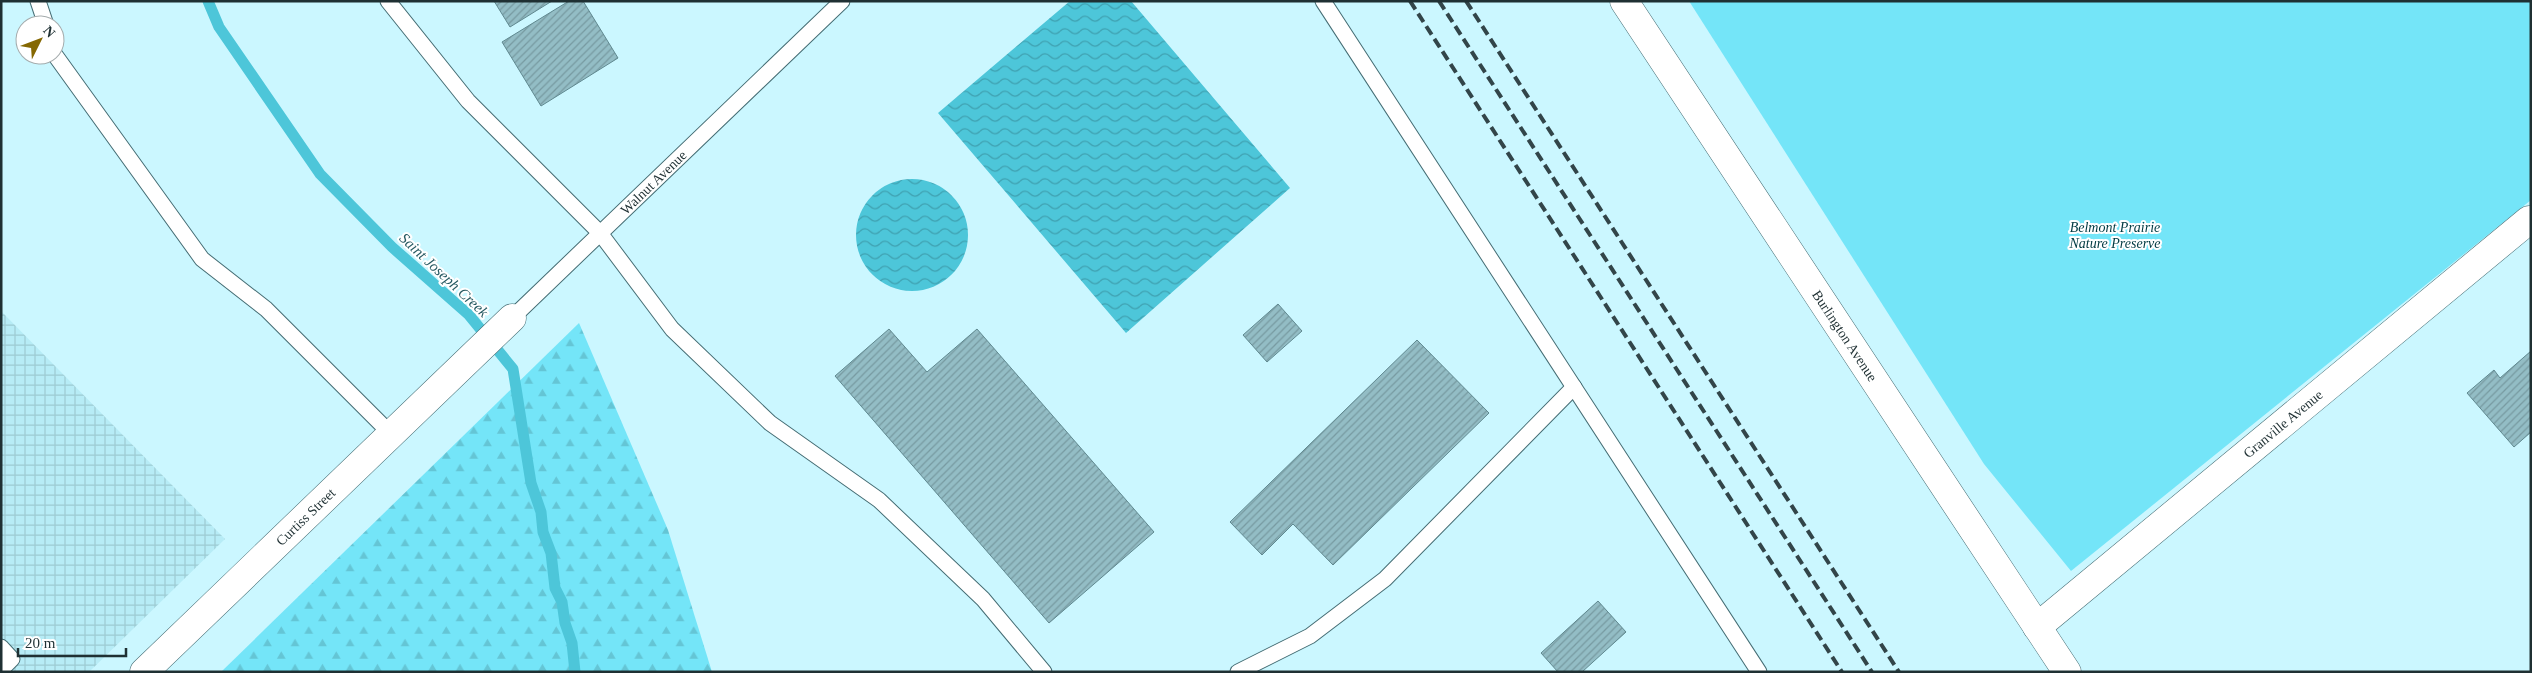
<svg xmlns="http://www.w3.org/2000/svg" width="2532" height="673" font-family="Georgia,serif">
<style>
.industrial{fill:url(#industrial-grid)}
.forest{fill:url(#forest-firs)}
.park{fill:#74e5f8}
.water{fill:url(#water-waves)}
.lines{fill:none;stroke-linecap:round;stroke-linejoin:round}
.stream{stroke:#4dc6d9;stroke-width:11}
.building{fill:url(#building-hatch);stroke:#608990}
.lane-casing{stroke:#456d74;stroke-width:17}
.street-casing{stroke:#456d74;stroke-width:29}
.lane{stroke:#fff;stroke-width:15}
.street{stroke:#fff;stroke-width:28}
.rail{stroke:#324549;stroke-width:4;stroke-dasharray:10 5;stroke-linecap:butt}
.labels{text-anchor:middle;stroke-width:4;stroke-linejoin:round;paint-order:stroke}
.street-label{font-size:14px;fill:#1f3033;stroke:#fff}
.park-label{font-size:14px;font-style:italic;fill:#003a42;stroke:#fff}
.water-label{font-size:15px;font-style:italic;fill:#275a62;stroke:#fff}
</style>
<defs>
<pattern id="industrial-grid" width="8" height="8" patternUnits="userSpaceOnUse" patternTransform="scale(1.25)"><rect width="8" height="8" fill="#b7ecf6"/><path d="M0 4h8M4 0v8" fill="none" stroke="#9dcbd3"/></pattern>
<pattern id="forest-firs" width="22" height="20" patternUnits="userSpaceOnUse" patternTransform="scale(1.25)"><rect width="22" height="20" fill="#74e5f8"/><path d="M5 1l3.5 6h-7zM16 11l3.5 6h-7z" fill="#64c5d5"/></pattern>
<pattern id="water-waves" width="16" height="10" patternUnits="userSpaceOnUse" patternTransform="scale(1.25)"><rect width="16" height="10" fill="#4dc6d9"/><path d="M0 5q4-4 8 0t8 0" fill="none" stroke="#3fa1b1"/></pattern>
<pattern id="building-hatch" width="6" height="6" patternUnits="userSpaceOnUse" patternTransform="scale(1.25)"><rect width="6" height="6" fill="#93bdc5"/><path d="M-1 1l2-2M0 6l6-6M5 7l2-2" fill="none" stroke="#779aa1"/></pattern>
</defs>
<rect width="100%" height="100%" fill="#cbf7ff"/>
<path class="industrial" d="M1,311L225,539L89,672H1Z"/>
<path class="forest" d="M579,323L668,530L712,672H221Z"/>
<path class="park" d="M1689,1H2531V200L2071,571L1984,464Z"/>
<path class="water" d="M1070,1H1131L1290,188L1126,333L938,113Z
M856 235a56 56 0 1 1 112 0a56 56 0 1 1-112 0Z"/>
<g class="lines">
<path class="stream" d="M208,1L219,27L320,174L392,247L469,315L513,369L531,483L541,512L543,532L551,553L555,588L562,602L565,623L572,643L575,672"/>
</g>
<path class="building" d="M494,1H552L510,27Z
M569,1H583L618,58L541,106L502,42Z
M1278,304L1302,331L1267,362L1243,335Z
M889,329L927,372L977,329L1154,532L1049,623L835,376Z
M1417,340L1489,413L1333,565L1293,524L1262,555L1230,522Z
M2531,351V432L2514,447L2467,393L2494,370L2500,378Z
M1598,601L1626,632L1582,672H1558L1541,653Z"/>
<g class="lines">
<g class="lane-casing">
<g id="lane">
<path d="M38,1L46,25"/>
<path d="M388,1L468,101L600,233L672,329L770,423L879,500L983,599L1044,672"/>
<path d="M1323,1L1759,672"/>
<path d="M55,55L202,259L266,309L391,434"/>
<path id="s1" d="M512,318L842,1"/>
<path d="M1,647L12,659L1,670"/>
<path d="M1238,672L1310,636L1385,579L1574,387"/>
</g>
</g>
<g class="street-casing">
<g id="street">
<path id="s2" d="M1624,1L2067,672"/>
<path id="s3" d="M2037,627L2529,220"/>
<path id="s4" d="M144,672L512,318"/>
</g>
</g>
<use href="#lane" class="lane"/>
<use href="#street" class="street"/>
<path class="rail" d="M1410,1L1842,672
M1439,1L1872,672
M1466,1L1899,672"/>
</g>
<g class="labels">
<g class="street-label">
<text dy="5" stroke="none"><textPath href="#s1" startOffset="196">Walnut Avenue</textPath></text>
<text dy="5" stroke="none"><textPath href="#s2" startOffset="401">Burlington Avenue</textPath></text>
<text dy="5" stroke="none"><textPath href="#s3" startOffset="319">Granville Avenue</textPath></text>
<text dy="5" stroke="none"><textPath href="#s4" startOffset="224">Curtiss Street</textPath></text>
</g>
<g class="park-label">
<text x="2115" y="232">Belmont Prairie<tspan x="2115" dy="16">Nature Preserve</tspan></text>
</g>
<g class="water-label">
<text transform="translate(444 275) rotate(43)" y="5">Saint Joseph Creek</text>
</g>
</g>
<rect width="2532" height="673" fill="none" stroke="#1f3033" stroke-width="5"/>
<g transform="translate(40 40) rotate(48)"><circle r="24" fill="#ffffff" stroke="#a5acad"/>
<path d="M0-4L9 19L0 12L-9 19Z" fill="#856802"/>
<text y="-8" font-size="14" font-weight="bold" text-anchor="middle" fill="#1f3033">N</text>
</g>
<path d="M18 648v8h108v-8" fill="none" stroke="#1f3033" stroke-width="2.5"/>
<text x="25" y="648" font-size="15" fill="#1f3033" stroke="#ffffff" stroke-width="4" paint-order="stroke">20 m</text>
</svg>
